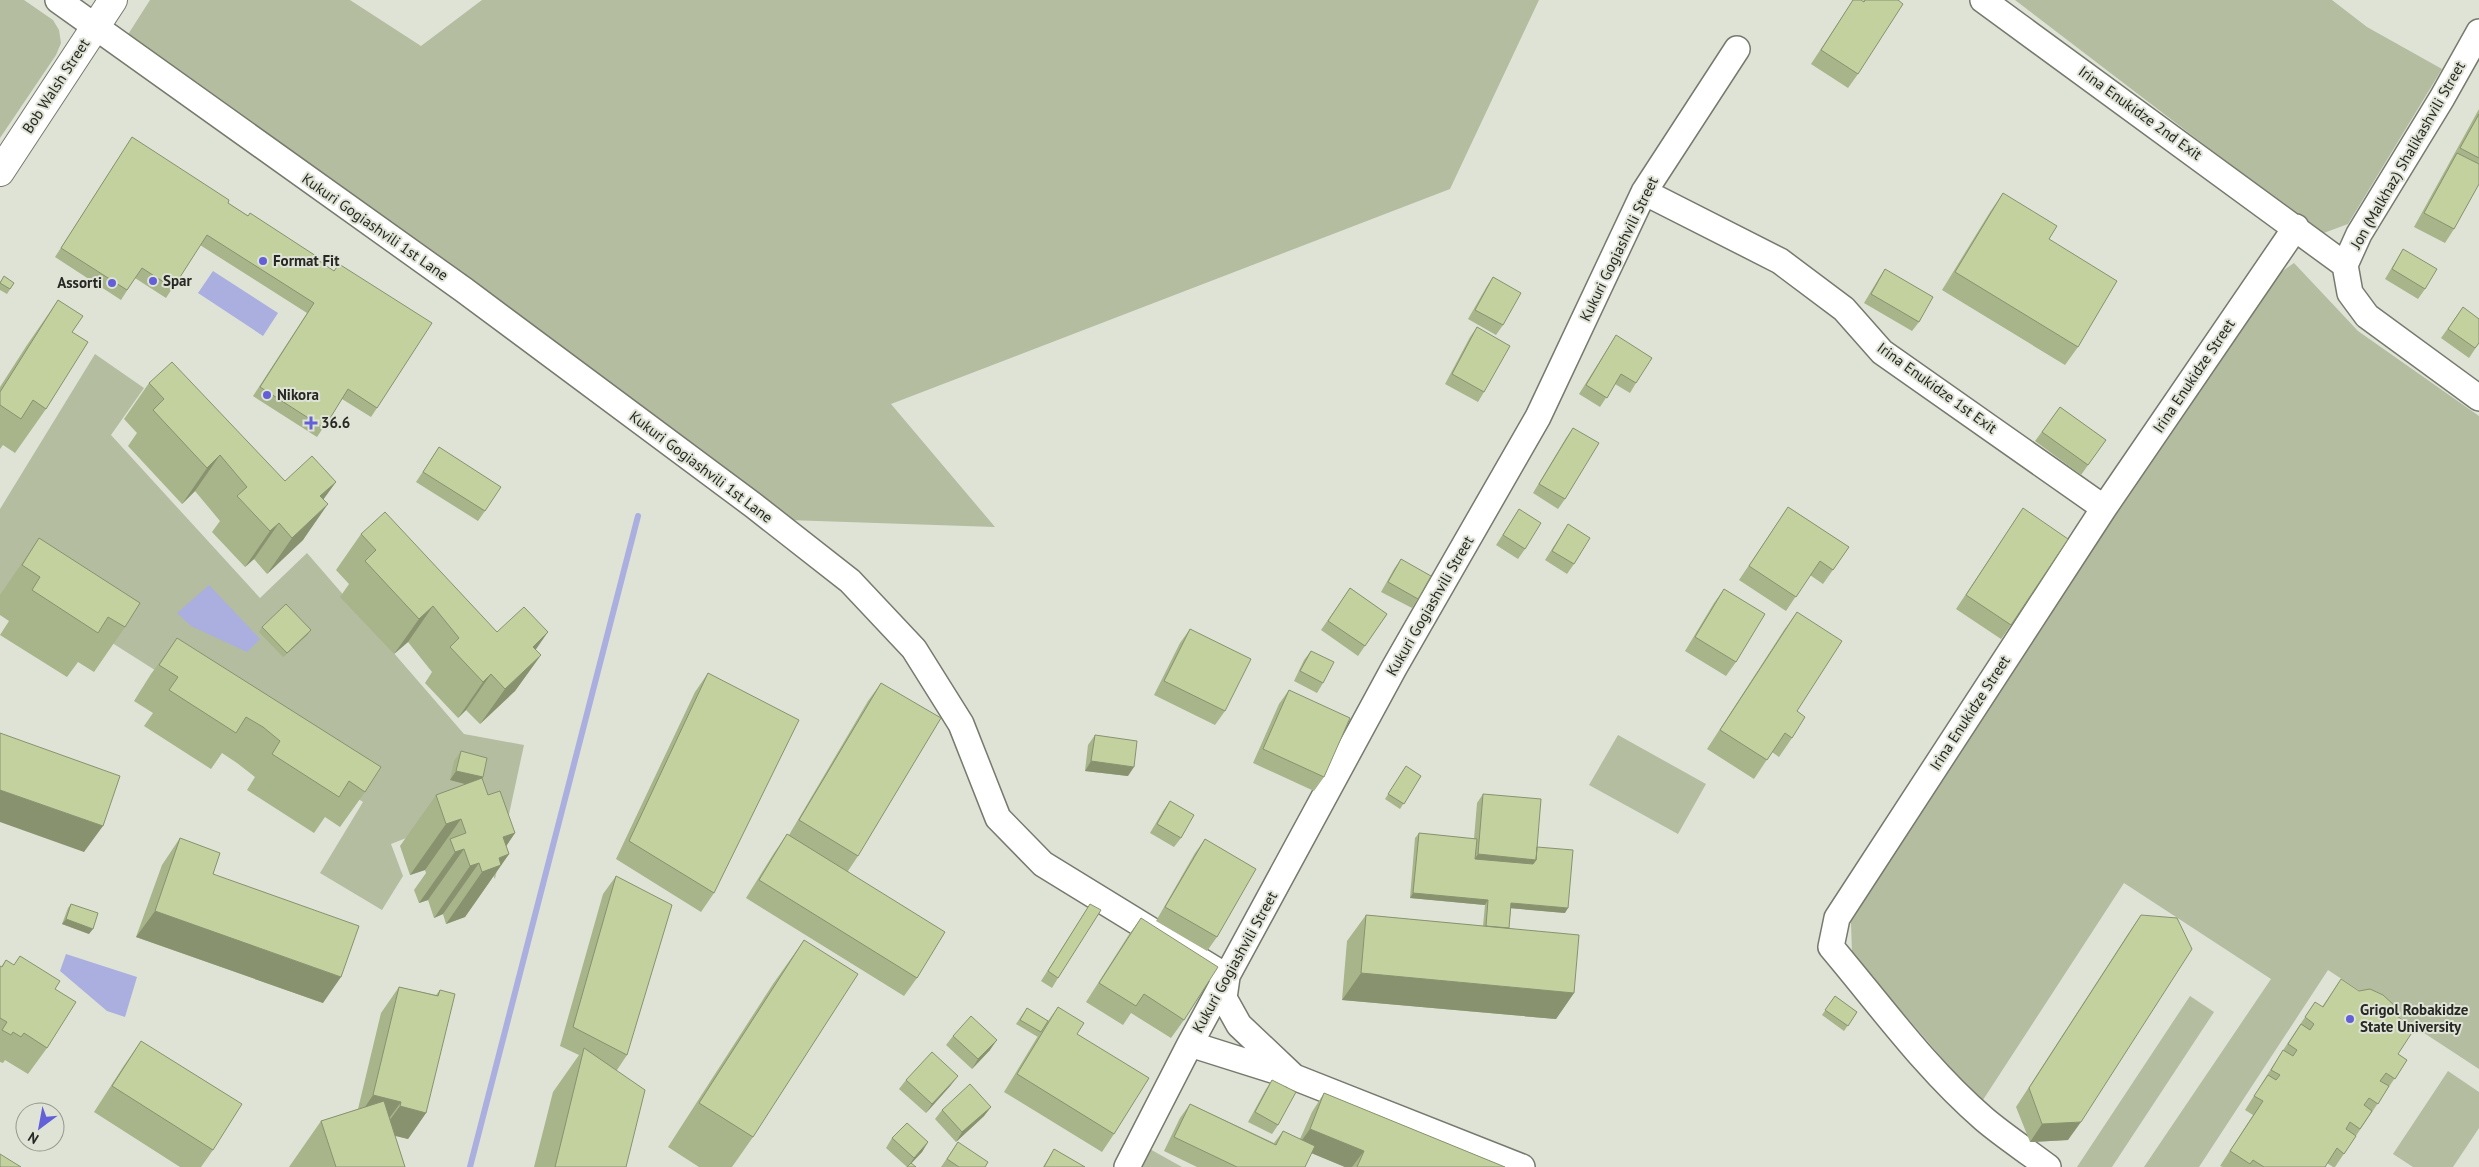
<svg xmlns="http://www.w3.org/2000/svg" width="2479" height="1167" font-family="'PT Sans',sans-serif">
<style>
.green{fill:#b4bd9f}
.water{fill:#aaafe0}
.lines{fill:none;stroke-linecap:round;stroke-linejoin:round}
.stream{stroke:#aaafe0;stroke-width:6}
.minor-casing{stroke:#767a6d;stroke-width:28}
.tertiary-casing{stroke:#767a6d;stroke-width:30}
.minor{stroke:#fff;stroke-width:25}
.tertiary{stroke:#fff;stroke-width:28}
.wall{fill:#a8b489}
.shaded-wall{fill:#88926f}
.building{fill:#c3d19f;stroke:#88926f}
.poi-dot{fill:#625fd8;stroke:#dee3d5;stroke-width:2}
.labels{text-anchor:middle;stroke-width:4;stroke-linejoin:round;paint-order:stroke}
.street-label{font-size:15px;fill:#272823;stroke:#dee3d5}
.poi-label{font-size:15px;font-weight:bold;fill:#272823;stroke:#dee3d5;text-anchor:start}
</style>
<rect width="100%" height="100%" fill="#dee3d5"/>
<path class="green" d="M0,0H24L53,20L59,30L61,43L56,55L0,138Z
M150,0H350L421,46L482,0H1539L1450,189L891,404L995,527L788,520L127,36Z
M2015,0H2332L2367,27L2442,69L2348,224L2321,234Z
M2294,263L2358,331L2479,416V1069L2328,970L2199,1167H2144L2271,979L2124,883L1981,1103L1852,954L1851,922L2074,566L2264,284Z
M95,354L144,388L111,435L260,598L307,553L464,734L524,745L495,879L470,835L447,822L391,844L403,876L382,910L320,873L363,802L13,580L0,601V509Z
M1618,735L1706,784L1678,834L1589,785Z
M2190,996L2214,1012L2112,1167H2077Z
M2448,1071L2479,1092V1128L2453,1167H2413L2393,1154Z
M1148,1148L1182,1167H1139Z"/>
<path class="water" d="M213,271L278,313L263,336L198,293Z
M209,585L260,639L247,652L191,626L177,613Z
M66,954L137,977L125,1017L107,1011L60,971Z"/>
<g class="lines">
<path class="stream" d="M470,1167L638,516"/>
<g class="minor-casing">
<path id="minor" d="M58,0L464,290L753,505L850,581L914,649L961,724L998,818L1043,864L1227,977L1224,998L1239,1025L1294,1077L1522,1167
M1983,0L2345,265
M2479,32L2442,98L2359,234L2345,265L2350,293L2367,316L2479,398
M1644,192L1780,261L1844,309L1882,352L2104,508
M1190,1044L1285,1074
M1127,1167L1190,1044L1394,668L1538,417L1644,192L1737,49
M2048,1167C2027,1151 2004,1136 1984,1119C1926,1069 1880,1005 1831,947L1837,918L2104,508L2296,227"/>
</g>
<g class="tertiary-casing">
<path id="tertiary" d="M0,172L113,0"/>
</g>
<use href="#minor" class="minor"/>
<use href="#tertiary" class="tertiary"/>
</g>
<path class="wall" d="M1853,0L1863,1L1864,0H1898L1858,74L1848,88L1811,64Z
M2479,109V184L2454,229L2445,243L2414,227Z
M132,137L228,203L315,258L377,408L371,417L342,399L317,437L253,396L307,313L200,245L166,298L135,278L121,300L55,257Z
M2003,193L2049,239L2078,347L2065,365L1942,290L1990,212Z
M2403,249L2425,289L2418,299L2385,279Z
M1885,269L1919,322L1912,331L1864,303L1879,278Z
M1493,277L1503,325L1496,335L1468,319L1487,286Z
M0,281L14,283L7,294L0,290Z
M58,300L72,332L46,409L15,453L3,445L0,449V387L27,345Z
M2463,307L2479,343L2469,358L2441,338Z
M1477,327L1484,392L1478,402L1445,384L1470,337Z
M1616,335L1636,383L1630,393L1615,384L1600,407L1579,394Z
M149,383L285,481L336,482L323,499L303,540L267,574L254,559L245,567L212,532L220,521L195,491L182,504L128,446L137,433L124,419Z
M2060,407L2106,440L2081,475L2035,441Z
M1573,428L1565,499L1558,509L1533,493L1566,438Z
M439,447L485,511L478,521L416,482Z
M1788,507L1849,547L1823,584L1810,575L1786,611L1739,580Z
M2023,508L2011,625L2001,639L1956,609Z
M1519,509L1525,549L1518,559L1496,545Z
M1568,524L1574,564L1567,574L1545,560Z
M361,534L497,632L536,650L541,655L515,691L480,724L466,710L458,718L425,683L432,672L408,642L394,654L340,597L349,584L336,570Z
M39,538L125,627L94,672L78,662L67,677L0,635L9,621L0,615V595Z
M1401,559L1418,599L1412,608L1381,592L1394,569Z
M1350,588L1387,614L1358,656L1321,630Z
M1724,589L1736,662L1726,676L1685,651L1714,603Z
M1797,612V711L1792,738L1779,757L1772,752L1754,779L1707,749L1784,630Z
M262,627L307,635L283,657L259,632Z
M1190,629L1225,711L1215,725L1154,695L1180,643Z
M177,638L365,792L340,827L325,817L314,833L247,790L255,777L237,763L222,753L211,769L144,726L153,713L134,701L151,674Z
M1311,651L1323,683L1317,693L1294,681L1304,660Z
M708,673L714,893L701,912L616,859L695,692Z
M881,683L858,856L848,871L917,978L904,996L746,898L774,853L787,834L789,835L868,701Z
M1289,690L1324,777L1314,791L1253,763L1279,704Z
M1095,735L1128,776L1085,771L1088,745Z
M461,751L482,778L488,795L515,833L506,846L509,854L465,917L446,924L443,914L434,918L428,900L419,903L414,890L426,873L425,870L410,875L400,846L436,795L466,784L450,780L454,761Z
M1406,766L1421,776L1400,809L1385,799Z
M1483,794L1537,847L1565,913L1511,908L1509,928L1574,993L1556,1019L1342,1000L1347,941L1366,915L1483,926L1485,905L1410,898L1415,838L1419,833L1474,839L1477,803Z
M1170,801L1181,838L1174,847L1150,833L1163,811Z
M180,838L213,874L323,1003L136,937L162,865Z
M1205,839L1217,937L1207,951L1156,921L1195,853Z
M616,876L627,1055L617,1070L626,1167H534L553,1092L579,1055L560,1046L603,894Z
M71,904L89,934L62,924L68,908Z
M1090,904L1058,978L1052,988L1041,981Z
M2141,915L2068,1140L2030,1142L2016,1107L2128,934Z
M1141,918L1184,1020L1171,1038L1131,1013L1123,1025L1086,1002L1128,936Z
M804,940L753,1137L732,1167H699L668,1147L773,984Z
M20,956L55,989L47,1048L28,1074L5,1060L3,1063L0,1062V966L1,967L6,960L14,965Z
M2341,979L2398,1054L2407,1060L2335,1167H2333L2327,1163L2325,1167H2223L2220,1166L2253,1115L2245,1110L2274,1064L2315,1002L2322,1007Z
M399,987L436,995L440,990L426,1113L408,1139L395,1136L405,1167H289L321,1121L358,1109L381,1013Z
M1835,996L1857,1012L1844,1031L1822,1015Z
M1058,1007L1077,1034L1114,1134L1102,1152L1004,1092L1038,1036V1037L1016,1024L1027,1008L1048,1021Z
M953,1036L990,1050L972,1069L946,1045Z
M141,1041L213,1150L201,1167H180L94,1112L123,1067Z
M906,1080L951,1085L926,1113L899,1089Z
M1272,1080L1278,1125L1272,1134L1248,1122L1266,1089Z
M1324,1093L1505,1167H1345L1311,1153L1305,1167H1197L1164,1151L1180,1118L1190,1104L1274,1143L1283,1131L1300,1139L1312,1112Z
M991,1107L984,1116L956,1142L935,1119L942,1110Z
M892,1138L928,1142L922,1152L907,1167L886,1148Z
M958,1142L985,1167H941Z
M1054,1149L1085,1167H1043Z"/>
<path class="shaded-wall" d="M220,455L195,491L182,504L207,468Z
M336,482L310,518L320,496Z
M328,504L303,540L267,574L292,538Z
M279,523L254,559L245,567L270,531Z
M433,606L408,642L394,654L419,619Z
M311,630L307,635L283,657L287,653Z
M548,632L523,668L533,647Z
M541,655L515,691L480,724L505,689Z
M491,674L466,710L458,718L483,682Z
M1091,761L1134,767L1128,776L1085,771Z
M456,771L483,777L476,787L450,780Z
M0,790L103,826L84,852L0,822Z
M461,819L425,870L410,875L446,824Z
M515,833L490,870L499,858L509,854L465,917L446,924L482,872L503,837Z
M464,849L428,900L419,903L455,852Z
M1478,854L1536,860L1529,869L1471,864Z
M479,863L443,914L434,918L470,866Z
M1413,893L1488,900L1485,905L1410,898Z
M1511,903L1568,908L1565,913L1508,908Z
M155,911L341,977L323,1003L136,937Z
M66,919L93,929L89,934L62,924Z
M1361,973L1574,993L1556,1019L1342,1000Z
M997,1040L990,1050L972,1069L978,1059Z
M958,1076L951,1085L926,1113L932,1104Z
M373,1095L401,1102L382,1128L355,1122Z
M400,1106L426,1113L408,1139L381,1132Z
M991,1107L984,1116L956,1142L962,1132Z
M2081,1122L2068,1140L2030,1142L2042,1124Z
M1310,1129L1364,1151L1352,1167H1345L1297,1147Z
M928,1142L922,1152L908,1167L914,1158Z"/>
<path class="building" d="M1853,0H1861L1864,2L1865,0H1898L1903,4L1858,74L1821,50Z
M2479,114V158L2460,148Z
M132,137L229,200L228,203L248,216L250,213L316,256L315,258L334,271L339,264L432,323L377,408L348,389L324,428L260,387L314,303L207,235L173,288L142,268L127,290L61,248Z
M2457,153L2479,164V184L2454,229L2424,213Z
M2003,193L2057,226L2049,239L2117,281L2078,347L1955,272Z
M2403,249L2437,269L2425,289L2392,269Z
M1885,269L1933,297L1919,322L1871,294Z
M4,276L14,283L10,289L0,283Z
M1493,277L1521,293L1503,325L1475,310Z
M58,300L83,316L72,332L88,342L46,409L33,400L21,419L0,405V392Z
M2463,307L2479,319V343L2475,348L2448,329Z
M1477,327L1510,346L1484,392L1452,374Z
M1616,335L1652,358L1636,383L1621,374L1607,398L1586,385Z
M172,362L285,481L312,456L336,482L320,496L328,504L292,538L279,523L270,531L237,496L247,487L220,455L207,468L153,410L164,399L149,383Z
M2060,407L2106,440L2088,465L2042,432Z
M1573,428L1599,443L1565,499L1539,484Z
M439,447L501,487L485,511L423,472Z
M1788,507L1849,547L1833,570L1820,561L1796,597L1749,566Z
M2023,508L2068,539L2011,625L1966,595Z
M1519,509L1541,523L1525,549L1503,535Z
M385,512L497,632L524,607L548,632L533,647L541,655L505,689L491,674L483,682L450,647L459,638L433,606L419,619L365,561L376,550L361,534Z
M1568,524L1590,538L1574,564L1552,551Z
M39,538L140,603L125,627L108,617L98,633L32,590L40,577L22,565Z
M1401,559L1431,576L1418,599L1388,582Z
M1350,588L1387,614L1365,646L1328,621Z
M1724,589L1765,614L1736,662L1695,637Z
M286,604L311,630L287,653L262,627Z
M1797,612L1842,641L1797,711L1805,717L1792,738L1785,733L1767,760L1720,730Z
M1190,629L1251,659L1225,711L1164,681Z
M177,638L381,767L365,792L349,781L339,797L272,754L280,741L263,727L246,717L236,733L169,690L178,677L159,665Z
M1311,651L1334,662L1323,683L1300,671Z
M708,673L799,720L714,893L629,841Z
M881,683L941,718L858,856L799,820Z
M1289,690L1350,718L1324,777L1263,749Z
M0,733L120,776L103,826L0,790Z
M1095,735L1137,741L1134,767L1091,761Z
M461,751L487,758L483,777L456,771Z
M1406,766L1421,776L1404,804L1388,794Z
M482,778L488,795L500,791L515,833L503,837L509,854L499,858L501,865L482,872L479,863L470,866L464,849L455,852L450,839L466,833L461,819L446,824L436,795Z
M1483,794L1541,799L1536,860L1478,854Z
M1170,801L1194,815L1181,838L1157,824Z
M1419,833L1477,839L1475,859L1533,864L1536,860L1537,847L1573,850L1568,908L1511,903L1509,928L1486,926L1488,900L1413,893Z
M787,834L945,932L917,978L759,880Z
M180,838L220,853L213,874L359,926L341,977L155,911Z
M1205,839L1256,869L1217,937L1165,907Z
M616,876L672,905L627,1055L573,1027Z
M71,904L98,913L93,929L66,919Z
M1090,904L1101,910L1058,978L1048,971Z
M1366,915L1579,935L1574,993L1361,973Z
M2141,915L2177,918L2192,949L2081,1122L2042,1124L2029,1088Z
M1141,918L1218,967L1184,1020L1144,994L1136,1006L1099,983Z
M804,940L858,974L753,1137L699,1103Z
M20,956L60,981L55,989L76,1002L47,1048L24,1033L21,1037L13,1032L11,1035L2,1030L7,1022L0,1018V966L2,967L6,960L14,965Z
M2341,979L2359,991L2370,989L2383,995L2395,1006L2397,1016L2415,1028L2398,1054L2407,1060L2395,1079L2386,1073L2380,1081L2389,1086L2378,1104L2369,1098L2364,1105L2372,1111L2360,1129L2350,1122L2346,1129L2356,1136L2344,1154L2337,1148L2325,1167H2264L2253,1160L2250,1164L2230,1151L2263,1101L2254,1096L2268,1075L2276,1080L2280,1075L2271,1070L2283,1050L2293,1056L2297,1050L2288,1044L2301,1024L2310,1030L2314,1024L2305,1017L2315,1002L2323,1007Z
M399,987L438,996L440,990L455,994L426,1113L400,1106L401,1102L373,1095Z
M1835,996L1857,1012L1848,1026L1825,1010Z
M1058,1007L1084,1023L1077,1034L1149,1078L1114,1134L1017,1074Z
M1027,1008L1048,1021L1041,1032L1020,1020Z
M971,1016L997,1040L978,1059L953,1036Z
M141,1041L242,1104L213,1150L112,1086Z
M584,1048L645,1090L626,1167H555Z
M932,1052L958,1076L932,1104L906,1080Z
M1272,1080L1296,1092L1278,1125L1255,1112Z
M970,1084L991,1107L962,1132L942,1110Z
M1324,1093L1505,1167H1357L1364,1151L1310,1129Z
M384,1101L405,1167H336L321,1121Z
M1190,1104L1276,1145L1283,1131L1315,1146L1305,1167H1237L1174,1137Z
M907,1123L928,1142L914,1158L892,1138Z
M958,1142L988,1162L985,1167H959L947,1159Z
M1054,1149L1085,1167H1044Z
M0,1154L21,1167H0Z
M911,1163L916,1167H907Z"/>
<g class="poi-dot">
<circle cx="263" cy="261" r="5"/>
<circle cx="153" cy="281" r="5"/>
<circle cx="112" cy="283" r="5"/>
<circle cx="267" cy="395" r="5"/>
<path d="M308.5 415.5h5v5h5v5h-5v5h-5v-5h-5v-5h5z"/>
<circle cx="2350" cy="1019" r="5"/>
</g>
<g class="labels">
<g class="street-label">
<text transform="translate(56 86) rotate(-57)" y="5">Bob Walsh Street</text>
<text transform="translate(2140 113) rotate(36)" y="5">Irina Enukidze 2nd Exit</text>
<text transform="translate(2408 155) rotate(-60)" y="5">Jon (Malkhaz) Shalikashvili Street</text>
<text transform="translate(375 227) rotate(35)" y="5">Kukuri Gogiashvili 1st Lane</text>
<text transform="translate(1619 249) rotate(-64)" y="5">Kukuri Gogiashvili Street</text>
<text transform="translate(2194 376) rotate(-56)" y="5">Irina Enukidze Street</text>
<text transform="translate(1937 388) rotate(36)" y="5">Irina Enukidze 1st Exit</text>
<text transform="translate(701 467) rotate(37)" y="5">Kukuri Gogiashvili 1st Lane</text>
<text transform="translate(1430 606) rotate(-60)" y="5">Kukuri Gogiashvili Street</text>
<text transform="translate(1970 713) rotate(-57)" y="5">Irina Enukidze Street</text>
<text transform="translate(1235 962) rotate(-61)" y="5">Kukuri Gogiashvili Street</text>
</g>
<g class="poi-label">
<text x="273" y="266">Format Fit</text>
<text x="163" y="286">Spar</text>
<text x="102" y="288" text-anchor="end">Assorti</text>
<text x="277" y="400">Nikora</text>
<text x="321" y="428">36.6</text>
<text x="2360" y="1015">Grigol Robakidze<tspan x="2360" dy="17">State University</tspan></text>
</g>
</g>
<g transform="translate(40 1127) rotate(212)"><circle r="24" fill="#dee3d5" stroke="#95988e"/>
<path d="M0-4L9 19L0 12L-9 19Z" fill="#625fd8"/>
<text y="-8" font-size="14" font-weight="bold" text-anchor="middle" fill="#272823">N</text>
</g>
</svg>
